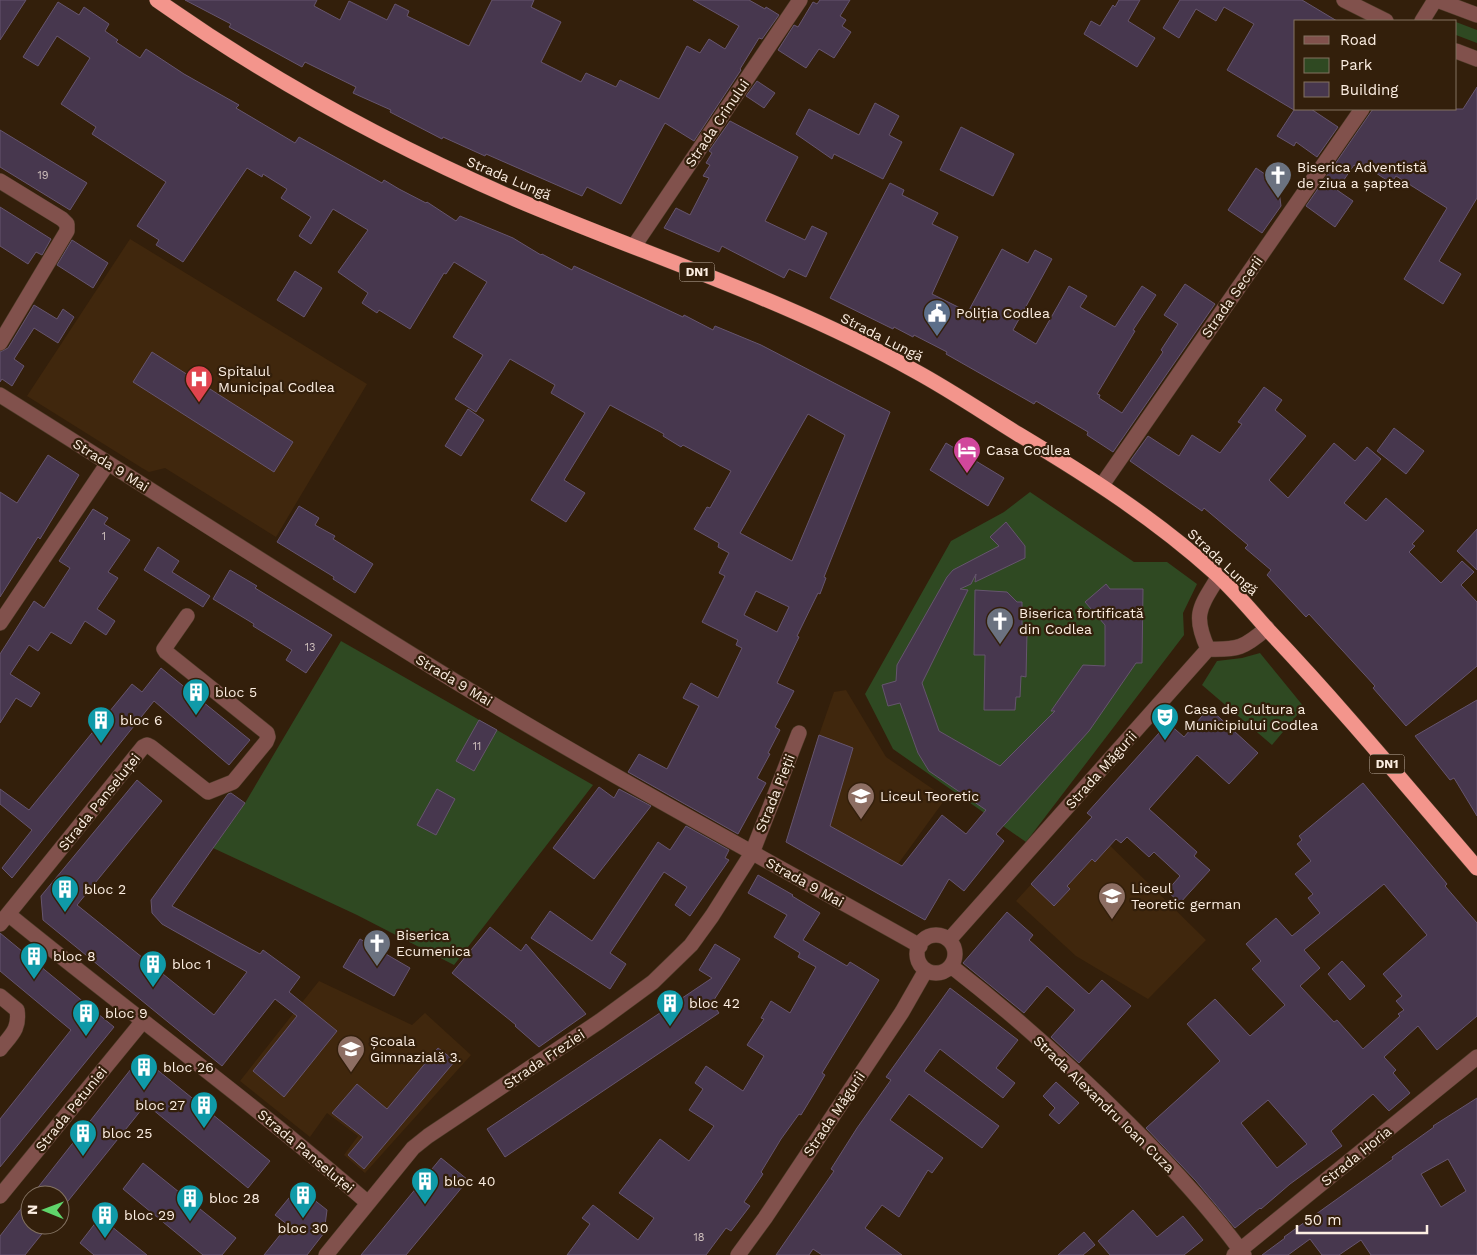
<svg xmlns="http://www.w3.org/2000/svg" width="1477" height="1255" font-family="'Work Sans',sans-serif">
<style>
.built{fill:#40270d}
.green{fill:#2f4922}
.building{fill:#47374e;stroke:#66556e;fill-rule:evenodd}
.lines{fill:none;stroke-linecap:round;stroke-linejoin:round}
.minor-casing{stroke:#4f3c29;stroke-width:16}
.highway-casing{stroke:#4f3c29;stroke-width:16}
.minor{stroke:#81514c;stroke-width:15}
.highway{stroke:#f3958c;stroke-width:15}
.labels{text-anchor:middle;stroke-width:4.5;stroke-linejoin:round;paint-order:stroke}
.number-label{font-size:11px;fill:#cfc0bd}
.shield{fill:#331f0b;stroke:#c0b0a2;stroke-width:1}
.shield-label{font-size:12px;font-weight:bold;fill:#fceee2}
.street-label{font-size:14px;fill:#fceee2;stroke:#331f0b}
.poi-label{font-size:14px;fill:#fceee2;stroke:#331f0b;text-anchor:start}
</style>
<rect width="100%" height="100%" fill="#331f0b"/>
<path class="built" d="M130,239L367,384L276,537L165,468L149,472L142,468L27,396Z
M846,690L886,757L946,798L898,864L943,889L925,920L786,842L819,735L834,692Z
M1087,823L1206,940L1148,999L1076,956L1016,901Z
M319,981L412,1025L425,1013L471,1055L365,1173L344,1155L358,1136L327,1113L310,1137L240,1081Z"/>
<path class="green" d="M1456,22L1477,30V43L1456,35Z
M1030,492L1134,562H1167L1197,584L1183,613L1184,635L1026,842L893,749L865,694L951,541L1004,512Z
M341,641L593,785L454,965L357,915L213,848L245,803Z
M1260,653L1304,707L1272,745L1202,685L1217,661L1242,658Z"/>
<path class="building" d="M0,0H26L0,40Z
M185,0H317L314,6L340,20L349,1L387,20L395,4L409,11L407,16L469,46L492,0H534L531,7L561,22L541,62L581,82L586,73L616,87L620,80L659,99L687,46L700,53L709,39L725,49L739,26L693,0H749L765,9L766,7L779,15L762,39L759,38L740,69L741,70L694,141L665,123L621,204L587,187L582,196L486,154L485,156L443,137L442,139L390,112L391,110L353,93L356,87L305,62L302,67L229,27L231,24Z
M820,0H850L840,16L846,20L842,26L851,32L834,58L819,49L806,68L778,50L794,25L798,27L813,2L817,4Z
M1119,0H1140L1128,21L1155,38L1137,67L1084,34L1091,21L1100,26L1113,5L1115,7Z
M1180,0H1302L1337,21H1296V109H1311L1338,127L1317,157L1296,142L1294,146L1277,136L1294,110L1227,70L1254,24L1224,7L1216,21L1196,9L1179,38L1163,28Z
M58,2L79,15L84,7L109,24L105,31L118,40L116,42L140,58L146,49L184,74L239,105L236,108L295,143L299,137L382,183L384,180L399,189L426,203L427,202L456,221L460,216L513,238L541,255L542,254L572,270L574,266L683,317L684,315L713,330L715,326L761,345L890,412L824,577L826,578L820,594L818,593L797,636L799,637L777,683L794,691L775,727L780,730L768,753L770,754L757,778L766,783L738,834L628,772L639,754L667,769L699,706L683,698L691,683L718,698L742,648L736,645L738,640L702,622L725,576L719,573L729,553L718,547L719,543L694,529L707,507L710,508L731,471L683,445L681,447L663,436L664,434L610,405L564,480L585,493L566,522L531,500L585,413L551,393L555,385L510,359L476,412L455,399L483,355L453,337L487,282L454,262L446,274L444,273L410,329L379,310L377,313L362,303L368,293L338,272L368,230L333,209L311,244L299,236L311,217L281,198L287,189L263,174L262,177L247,168L183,262L156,245L159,240L137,226L166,182L92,134L96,127L61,104L90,58L57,36L38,66L23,57ZM808,414L845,435L792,561L740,533ZM756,591L789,607L777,632L744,615Z
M757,81L775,93L764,108L746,96Z
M1477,87V198L1439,261L1461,274L1443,304L1404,279L1447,208L1396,176L1391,183L1361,163L1358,168L1354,165L1337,190L1353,201L1335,227L1306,206L1373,109H1463Z
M875,103L899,116L889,135L902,142L883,179L834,154L832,159L796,134L809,109L859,135Z
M730,121L798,157L765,221L805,240L812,226L827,233L806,277L789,269L784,278L722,246L719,252L664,228L676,208L690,215L709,178L703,176L710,165L706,163L712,153L709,151Z
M961,127L1014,154L993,196L940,170Z
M0,130L87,183L70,210L0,167Z
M1256,168L1278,183L1281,206L1262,233L1228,210Z
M890,183L904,190L902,195L938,213L932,224L958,237L932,294L968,312L1002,249L1028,263L1035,250L1052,259L1013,330L1036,344L1069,286L1087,296L1080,307L1115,327L1142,286L1156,295L1133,330L1135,331L1097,394L1100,395L1099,398L1122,413L1163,352L1161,350L1178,324L1164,315L1185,284L1215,304L1113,452L1087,435L1088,432L1051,410L1036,401L1034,404L946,354L947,352L914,335L913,337L894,327L893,329L830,298Z
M0,207L51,239L42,255L36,252L28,264L0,246Z
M72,240L108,263L93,288L57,265Z
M295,271L322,288L304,317L277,300Z
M34,305L57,319L63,309L74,317L58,343L34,328L14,359L24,366L12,386L2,379L0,382V352L8,348Z
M152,352L293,442L274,472L133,382Z
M1264,387L1282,400L1275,410L1306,436L1269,480L1288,498L1334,443L1355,461L1367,447L1381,459L1344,503L1366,521L1386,498L1424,531L1412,544L1415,546L1409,552L1441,583L1462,561L1474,572L1461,585L1477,602V666L1406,726L1373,688L1375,686L1309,614L1306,617L1267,575L1271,570L1245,548L1248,545L1204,508L1202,511L1130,461L1148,436L1179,456L1192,435L1220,453L1242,424L1238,422Z
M468,409L484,420L461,456L445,446Z
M1394,428L1424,451L1406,474L1377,451Z
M946,443L1004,478L988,506L930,470Z
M48,455L79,475L40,539L38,537L0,597V492L17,503Z
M299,506L319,518L315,525L335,536L333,539L373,564L355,593L333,579L334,577L277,542Z
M93,509L108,518L104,524L130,540L108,572L118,578L97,609L115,621L106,635L85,621L71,644L51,632L38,651L29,645L10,674L40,693L31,707L16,698L0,723V654L34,601L44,608L70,568L59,561Z
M1006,522L1025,546V558L975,582L976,574L971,584L960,589L968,590L922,683L939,731L1000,766L1055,711H1051L1083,665L1105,666V625L1085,602L1106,584L1110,589H1143L1142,663H1136L1089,731L996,834L1004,841L964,891L949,879L925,920L786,842L819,735L853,748L830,826L902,866L942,815L966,834L986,810L929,771L918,753L900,703L888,706L882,685L896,681L897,665L947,577L953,570L999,546L990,537Z
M1477,529V570L1457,551Z
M158,547L179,561L172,572L210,596L203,607L144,570Z
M230,570L257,586L255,588L332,635L306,673L286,660L292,650L253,626L254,624L213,599Z
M975,590L1007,592L1017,602H1022V632H1027L1026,677L1021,676L1020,697H1016L1015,710H984L985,655H974Z
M161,668L250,740L229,765L154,701L12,878L2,868L32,830L0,804V789L29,810L132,684L142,692Z
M1477,700V816L1454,778L1450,780L1415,736Z
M1209,708L1258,753L1229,784L1197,755L1149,809L1197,852L1194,856L1210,870L1180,903L1167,891L1180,876L1154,852L1149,857L1127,837L1121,843L1116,839L1095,862L1092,859L1067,886L1070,889L1054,906L1031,884L1092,817L1087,813L1168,723L1184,737Z
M479,720L497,730L474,771L456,761Z
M137,780L162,801L77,905L214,1015L247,972L162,924L152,913L151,900L228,794L231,793L245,803L172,906L260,954L263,950L300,977L289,992L337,1031L284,1097L253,1071L297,1016L275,999L222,1066L43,920L41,896Z
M1363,783L1447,884L1445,886L1477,923V1016L1437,1050L1418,1026L1384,1057L1396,1070L1393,1073L1410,1093L1389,1111L1373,1094L1331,1131L1342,1146L1290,1184L1261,1209L1260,1208L1235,1228L1196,1181L1146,1128L1220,1061L1187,1024L1215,999L1250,1036L1285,1005L1252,969L1261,961L1246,944L1276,918L1292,936L1320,913L1308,898L1313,894L1295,874L1311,861L1297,844L1302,840L1299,836ZM1384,884L1427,935L1383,974L1402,996L1396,1001L1404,1010L1398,1014L1400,1016L1363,1049L1337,1020L1334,1022L1300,986L1320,968L1304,950ZM1268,1100L1307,1144L1277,1168L1241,1123Z
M599,787L614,798L619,789L651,806L594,879L553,848Z
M437,789L455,799L436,835L417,825Z
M686,826L729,850L725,858L729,860L690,916L675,905L687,887L664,872L610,953L626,964L610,989L531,938L550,911L592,941L658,842L670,850Z
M758,875L793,895L792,896L820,913L803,940L847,966L850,962L879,980L822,1073L825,1075L815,1092L801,1115L799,1114L781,1139L761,1172L763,1174L744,1202L750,1206L731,1231L726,1228L706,1255H567L590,1224L582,1218L593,1205L638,1240L654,1218L619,1193L660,1139L689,1161L714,1126L689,1110L703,1089L695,1083L706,1066L743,1091L764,1056L747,1045L764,1019L761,1018L771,1001L790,1013L816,967L798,957L800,953L774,937L787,915L748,893Z
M1007,912L1033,935L1029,940L1089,994L1102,980L1131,1006L1079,1063L1051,1037L1075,1010L1047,986L1024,1013L963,963Z
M490,927L521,951L526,944L586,1014L539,1047L515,1026L516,1025L452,973Z
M0,933L114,1027L0,1167V1119L71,1030L0,971Z
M360,939L410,968L394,996L343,967Z
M715,944L740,959L712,1003L719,1013L505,1157L487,1129L712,978L699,970Z
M1342,961L1365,986L1350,1000L1328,974Z
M950,988L1018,1040L996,1068L1015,1083L1003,1098L940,1049L924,1071L999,1126L982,1148L909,1094L890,1120L943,1158L932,1173L928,1170L899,1217L882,1205L865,1228L902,1255H822L813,1249L809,1255H776L834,1171L831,1169L857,1128L891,1080L886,1077Z
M438,1048L455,1061L364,1169L348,1155L363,1137L332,1113L357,1084L387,1109Z
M155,1068L270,1161L248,1188L146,1104L60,1211V1195H32L131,1069Z
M1056,1082L1079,1103L1059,1124L1049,1115L1055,1108L1043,1096Z
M1477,1098V1255H1371L1361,1240L1339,1255H1322L1310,1239L1288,1255H1262L1285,1238L1284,1237L1393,1159L1392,1157L1434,1127L1433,1126ZM1448,1159L1466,1191L1441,1207L1421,1174Z
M441,1158L468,1180L406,1255H361Z
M143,1163L236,1238L222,1255H203L123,1189Z
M298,1187L327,1210L324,1233L307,1255H264L288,1225L275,1215Z
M30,1197V1225H49L25,1255H0V1236Z
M1133,1210L1157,1237L1183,1216L1203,1240L1184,1255H1110L1098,1241Z
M100,1217L122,1235L147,1255H94L80,1243Z
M1084,1232L1095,1245L1083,1255H1058Z"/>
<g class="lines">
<g class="minor-casing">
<path id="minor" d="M1344,0L1386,21
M1437,0L1477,15
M1422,21L1435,0
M1456,51L1477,59
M0,181L62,219L67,224V231L0,343
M634,246L800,0
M0,395C162,496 321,600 484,699C627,785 774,864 920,946
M1102,485L1362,109
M0,623L108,463
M1208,649C1192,614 1200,607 1219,576
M1208,649C1238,650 1244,648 1267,628
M8,914C127,1011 252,1102 368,1203
M0,924L143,747L147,745L151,747L208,792L233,782L266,742L268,737L267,733L166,652L164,649L187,616
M917 954a19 19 0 1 1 38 0a19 19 0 1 1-38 0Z
M949,940L1208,649
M951,966C1014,1015 1073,1068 1129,1124C1170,1165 1210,1208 1244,1255
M0,996L17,1010C20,1029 11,1035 0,1049
M0,1196L143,1021
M326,1255L413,1148L428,1136L600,1021L653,982L691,945L712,916L752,853L799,733
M738,1255L765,1218L902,1012L926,970
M1234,1255L1477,1057"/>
</g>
<g class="highway-casing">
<path id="highway" d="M157,0C269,79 390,145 515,199C649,256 788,300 915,371C950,390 984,413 1018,434C1088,476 1154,518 1215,573C1235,591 1252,612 1270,632C1342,708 1409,789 1477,868"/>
</g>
<use href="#minor" class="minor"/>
<use href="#highway" class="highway"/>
</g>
<defs>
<g id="church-pin" transform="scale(1.4375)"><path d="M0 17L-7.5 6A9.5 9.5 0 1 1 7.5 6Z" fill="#6b7280" stroke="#331f0b"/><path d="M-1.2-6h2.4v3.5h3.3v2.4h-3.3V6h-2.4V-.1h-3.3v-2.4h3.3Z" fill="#fff"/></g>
<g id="civic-pin" transform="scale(1.4375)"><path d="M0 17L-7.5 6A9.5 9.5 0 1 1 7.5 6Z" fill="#5c6f8a" stroke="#331f0b"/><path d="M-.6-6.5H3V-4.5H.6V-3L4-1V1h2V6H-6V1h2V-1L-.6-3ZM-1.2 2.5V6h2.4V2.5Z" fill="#fff"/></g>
<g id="hospital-pin" transform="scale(1.4375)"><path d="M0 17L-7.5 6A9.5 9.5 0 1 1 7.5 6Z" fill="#e0444e" stroke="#331f0b"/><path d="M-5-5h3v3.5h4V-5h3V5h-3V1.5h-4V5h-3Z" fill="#fff"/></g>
<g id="hotel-pin" transform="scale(1.4375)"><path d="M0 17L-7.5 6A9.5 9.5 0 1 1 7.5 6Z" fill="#d1479c" stroke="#331f0b"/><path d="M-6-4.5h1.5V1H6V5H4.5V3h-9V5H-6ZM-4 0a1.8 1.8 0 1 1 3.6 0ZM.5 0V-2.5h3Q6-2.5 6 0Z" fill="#fff"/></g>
<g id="building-pin" transform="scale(1.4375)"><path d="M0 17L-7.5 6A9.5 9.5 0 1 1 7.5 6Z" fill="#0f9aa8" stroke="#331f0b"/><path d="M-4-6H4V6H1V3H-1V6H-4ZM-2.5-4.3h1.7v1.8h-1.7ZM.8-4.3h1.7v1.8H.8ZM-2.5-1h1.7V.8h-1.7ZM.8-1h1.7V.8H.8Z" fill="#fff"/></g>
<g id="theatre-pin" transform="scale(1.4375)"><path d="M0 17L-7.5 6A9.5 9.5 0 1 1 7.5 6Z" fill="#0f9aa8" stroke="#331f0b"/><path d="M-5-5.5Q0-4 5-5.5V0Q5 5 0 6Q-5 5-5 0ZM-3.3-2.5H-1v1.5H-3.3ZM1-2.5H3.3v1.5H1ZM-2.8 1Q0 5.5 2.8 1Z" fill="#fff"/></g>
<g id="school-pin" transform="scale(1.4375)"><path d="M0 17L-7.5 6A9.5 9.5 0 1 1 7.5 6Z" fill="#8d6e63" stroke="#331f0b"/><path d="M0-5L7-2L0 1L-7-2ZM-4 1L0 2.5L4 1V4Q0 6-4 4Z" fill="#fff"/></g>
</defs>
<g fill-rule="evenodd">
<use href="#church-pin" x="1278" y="175"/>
<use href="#civic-pin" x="937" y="313"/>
<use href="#hospital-pin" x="199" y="379"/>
<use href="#hotel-pin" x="967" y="450"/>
<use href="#church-pin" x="1000" y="621"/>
<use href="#building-pin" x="196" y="692"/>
<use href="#theatre-pin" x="1165" y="717"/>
<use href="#building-pin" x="101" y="720"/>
<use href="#school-pin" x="861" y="796"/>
<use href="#building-pin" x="65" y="889"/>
<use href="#school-pin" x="1112" y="896"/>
<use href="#church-pin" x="377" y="943"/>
<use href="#building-pin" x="34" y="956"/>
<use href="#building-pin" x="153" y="964"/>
<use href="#building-pin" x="670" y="1003"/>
<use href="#building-pin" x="86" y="1013"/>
<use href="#school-pin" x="351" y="1049"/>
<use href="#building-pin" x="144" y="1067"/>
<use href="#building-pin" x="204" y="1105"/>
<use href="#building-pin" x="83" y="1133"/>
<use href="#building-pin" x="425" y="1181"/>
<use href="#building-pin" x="303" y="1195"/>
<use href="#building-pin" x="190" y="1198"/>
<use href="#building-pin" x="105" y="1215"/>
</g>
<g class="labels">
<g class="number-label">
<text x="43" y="179">19</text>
<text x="104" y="540">1</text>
<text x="310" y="651">13</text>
<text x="477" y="750">11</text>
<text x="699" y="1241">18</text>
</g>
<g class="shield">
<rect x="679.5" y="262.5" width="35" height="19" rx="4"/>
<rect x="1369.5" y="754.5" width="35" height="19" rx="4"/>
</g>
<g class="shield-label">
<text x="697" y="276">DN1</text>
<text x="1387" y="768">DN1</text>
</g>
<g class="street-label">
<text transform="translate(717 123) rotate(-56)" y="5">Strada Crinului</text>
<text transform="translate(509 178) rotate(23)" y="5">Strada Lungă</text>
<text transform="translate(1232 297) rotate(-55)" y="5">Strada Secerii</text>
<text transform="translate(882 337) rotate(27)" y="5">Strada Lungă</text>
<text transform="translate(111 465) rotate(32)" y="5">Strada 9 Mai</text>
<text transform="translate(1223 562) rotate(43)" y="5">Strada Lungă</text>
<text transform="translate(454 680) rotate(31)" y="5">Strada 9 Mai</text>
<text transform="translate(1101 770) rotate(-48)" y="5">Strada Măgurii</text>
<text transform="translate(775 793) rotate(-68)" y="5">Strada Pieții</text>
<text transform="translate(99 802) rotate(-51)" y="5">Strada Panseluței</text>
<text transform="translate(805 882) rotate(29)" y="5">Strada 9 Mai</text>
<text transform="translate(544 1059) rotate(-34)" y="5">Strada Freziei</text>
<text transform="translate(1104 1104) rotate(44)" y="5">Strada Alexandru Ioan Cuza</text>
<text transform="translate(71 1109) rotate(-51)" y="5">Strada Petuniei</text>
<text transform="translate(834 1114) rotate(-56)" y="5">Strada Măgurii</text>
<text transform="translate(306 1151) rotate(40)" y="5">Strada Panseluței</text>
<text transform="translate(1356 1156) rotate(-39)" y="5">Strada Horia</text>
</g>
<g class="poi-label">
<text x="1297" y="172">Biserica Adventistă<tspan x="1297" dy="16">de ziua a șaptea</tspan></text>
<text x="956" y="318">Poliția Codlea</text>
<text x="218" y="376">Spitalul<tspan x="218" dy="16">Municipal Codlea</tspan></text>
<text x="986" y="455">Casa Codlea</text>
<text x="1019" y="618">Biserica fortificată<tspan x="1019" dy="16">din Codlea</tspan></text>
<text x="215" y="697">bloc 5</text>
<text x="1184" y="714">Casa de Cultura a<tspan x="1184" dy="16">Municipiului Codlea</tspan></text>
<text x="120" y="725">bloc 6</text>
<text x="880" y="801">Liceul Teoretic</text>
<text x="1131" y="893">Liceul<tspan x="1131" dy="16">Teoretic german</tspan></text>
<text x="84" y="894">bloc 2</text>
<text x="396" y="940">Biserica<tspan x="396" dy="16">Ecumenica</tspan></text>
<text x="53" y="961">bloc 8</text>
<text x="172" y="969">bloc 1</text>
<text x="689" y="1008">bloc 42</text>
<text x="105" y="1018">bloc 9</text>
<text x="370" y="1046">Școala<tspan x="370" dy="16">Gimnazială 3.</tspan></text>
<text x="163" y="1072">bloc 26</text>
<text x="185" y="1110" text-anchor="end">bloc 27</text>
<text x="102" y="1138">bloc 25</text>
<text x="444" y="1186">bloc 40</text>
<text x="209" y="1203">bloc 28</text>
<text x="124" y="1220">bloc 29</text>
<text x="303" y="1233" text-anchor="middle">bloc 30</text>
</g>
</g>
<rect x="1294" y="20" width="162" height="90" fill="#331f0b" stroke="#837261"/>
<rect x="1304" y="36" width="25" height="8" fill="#81514c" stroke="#837261"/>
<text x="1340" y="45" font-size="15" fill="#fceee2">Road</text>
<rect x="1304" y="58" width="25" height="15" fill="#2f4922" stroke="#837261"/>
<text x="1340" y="70" font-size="15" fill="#fceee2">Park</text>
<rect x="1304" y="82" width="25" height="15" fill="#47374e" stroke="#837261"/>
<text x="1340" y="95" font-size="15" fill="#fceee2">Building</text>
<g transform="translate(45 1210) rotate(271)"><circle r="24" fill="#331f0b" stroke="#837261"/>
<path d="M0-4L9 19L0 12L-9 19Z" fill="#60d56b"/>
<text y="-8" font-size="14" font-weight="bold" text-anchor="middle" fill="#fceee2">N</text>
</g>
<path d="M1297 1225v8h130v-8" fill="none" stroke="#fceee2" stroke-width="2.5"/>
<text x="1304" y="1225" font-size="15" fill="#fceee2" stroke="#331f0b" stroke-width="4" paint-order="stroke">50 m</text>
</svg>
